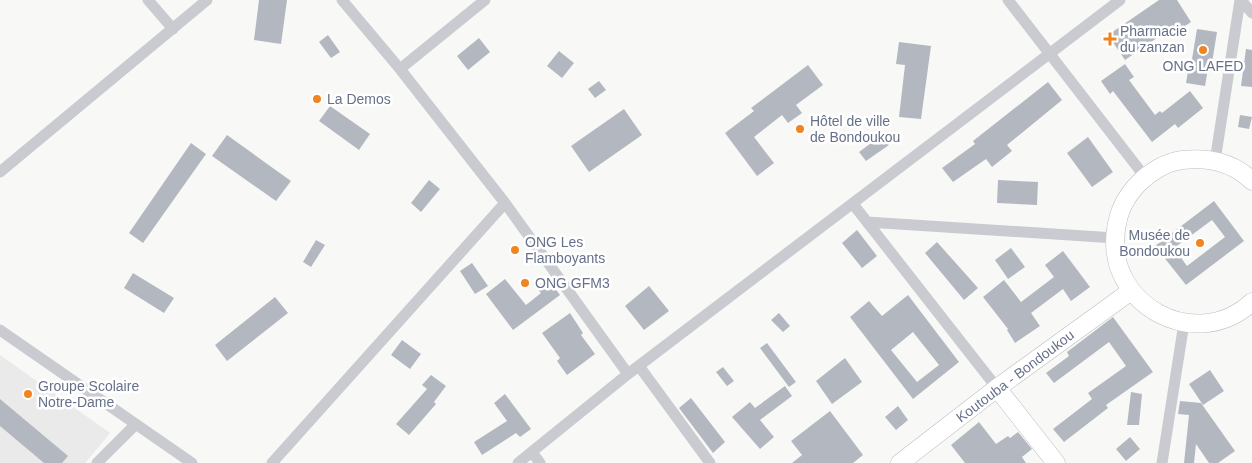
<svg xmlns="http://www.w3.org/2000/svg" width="1252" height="463" font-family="Helvetica,sans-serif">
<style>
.built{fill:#e9eae9}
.building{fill:#b3b8c0;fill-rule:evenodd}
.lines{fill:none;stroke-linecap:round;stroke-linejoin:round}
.primary-casing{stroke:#bcbec4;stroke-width:19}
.minor{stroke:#c9cbd0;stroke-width:11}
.primary{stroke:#fff;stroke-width:18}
.poi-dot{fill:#ef8420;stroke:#fff;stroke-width:2}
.labels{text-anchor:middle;stroke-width:5;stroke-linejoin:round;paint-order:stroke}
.poi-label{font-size:14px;fill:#667189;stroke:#fff;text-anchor:start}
.street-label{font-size:14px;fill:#667189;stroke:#fff}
</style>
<rect width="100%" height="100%" fill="#f8f9f6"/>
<path class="built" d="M0,355L110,433L85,463H0Z"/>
<path class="building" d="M259,0H287L281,44L254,40Z
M1159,0H1177L1191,22L1167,38L1164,33L1125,60L1108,35Z
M1197,29L1217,32L1212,63H1209L1205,86L1186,83L1188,71H1190Z
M328,35L340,52L331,58L319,42Z
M479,38L490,52L468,70L457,56Z
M899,42L931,46L921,119L899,117L905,65L896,64Z
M1246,49L1252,50V87L1241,86Z
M559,51L574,63L562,78L547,66Z
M1125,64L1134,77L1129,80L1155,115L1160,111L1162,113L1190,91L1203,108L1178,128L1175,124L1152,142L1113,91L1110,94L1101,81Z
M808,65L823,85L796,105L802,113L788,123L782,115L754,137L774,163L757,176L725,133L754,111L751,108Z
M599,81L606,90L595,98L588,89Z
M1048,82L1062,100L1007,145L1012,151L992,167L986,159L953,182L942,168L975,144L973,141Z
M330,106L370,134L359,150L319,121Z
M624,109L642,135L589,172L571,146Z
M1240,115L1252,117L1249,129L1238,127Z
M227,135L291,181L276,201L212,156Z
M882,135L889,145L866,161L859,152Z
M1088,137L1113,172L1092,187L1067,153Z
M191,143L206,154L143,243L129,233Z
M429,180L440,189L421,212L411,203Z
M998,180L1038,182L1037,205L997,203Z
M1214,201L1244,241L1186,285L1155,246ZM1212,220L1225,237L1187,266L1174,248Z
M857,230L877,256L862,268L842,243Z
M316,240L325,245L311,267L303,262Z
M937,242L978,288L964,300L925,253Z
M1011,248L1025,267L1008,279L995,260Z
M1063,251L1090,287L1071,301L1063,289L1031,313L1040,326L1015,343L1007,330L1008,329L983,297L1004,280L1021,302L1054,277L1045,265Z
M472,263L488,286L475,294L460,271Z
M133,273L174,298L164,313L124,288Z
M505,279L526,305L541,293L536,287L548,279L560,295L513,330L486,294Z
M649,286L669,311L644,330L625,306Z
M908,295L959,362L913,399L850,317L869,301L882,316ZM913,332L939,365L917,382L891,350Z
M275,297L288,313L227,361L215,345Z
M570,313L583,333L581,335L595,354L567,375L557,361L560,358L542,333Z
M779,313L790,326L783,332L771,320Z
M1113,317L1153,372L1106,405L1108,408L1064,442L1053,429L1092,399L1088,393L1126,366L1109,342L1054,383L1046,373L1069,356L1067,352Z
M402,340L421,354L410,369L391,355Z
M767,343L796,382L789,387L760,348Z
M845,358L862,382L832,404L816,381Z
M723,367L734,381L727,386L716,372Z
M1210,370L1224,391L1203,405L1189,384Z
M431,375L446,386L434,402L436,404L409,435L396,424L427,389L422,385Z
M785,386L792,396L760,420L774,437L760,449L732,417L750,402L755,408Z
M1131,392L1142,394L1139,425H1127Z
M505,394L531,429L520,437L516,433L482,455L474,442L507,421L494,403Z
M691,398L725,442L713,453L679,408Z
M0,399L68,456L62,463H44L0,426Z
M1180,401L1201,403L1235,451L1218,463H1209L1196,444L1194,463H1184L1189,415L1178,414Z
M898,406L908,420L896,430L885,417Z
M830,411L863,455L853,463H792L802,455L791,441Z
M979,422L996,444L1008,436L1010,438L1018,432L1032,449L1022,457L1026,463H965L951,445Z
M1130,437L1140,449L1126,461L1116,449Z"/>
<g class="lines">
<g class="primary-casing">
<path id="primary" d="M1252,181C1233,162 1207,157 1182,160C1166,162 1150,172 1139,183C1126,196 1118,212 1116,230C1105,305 1196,354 1252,302
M997,388L1056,463
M900,463L997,388L1131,291"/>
</g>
<path class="minor" d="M148,0L173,29
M342,0L400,69L505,203L628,374
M1008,0L1145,177
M1241,0L1252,13
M400,69L485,0
M1215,161L1240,0
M0,172L207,0
M853,204L997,388
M867,222L1115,238
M0,330L192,463
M639,366L710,463
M532,452L540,463
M97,463L136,424
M272,463L505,203
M518,463L628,374L1120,0
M1162,463L1184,323"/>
<use href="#primary" class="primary"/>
</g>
<g class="poi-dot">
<path d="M1107.5 31.5h5v5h5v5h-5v5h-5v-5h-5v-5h5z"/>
<circle cx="1203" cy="50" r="5"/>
<circle cx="317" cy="99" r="5"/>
<circle cx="800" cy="129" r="5"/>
<circle cx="1200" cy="243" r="5"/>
<circle cx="515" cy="250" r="5"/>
<circle cx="525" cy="283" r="5"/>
<circle cx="28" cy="394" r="5"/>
</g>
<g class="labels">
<g class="poi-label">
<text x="1120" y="36">Pharmacie<tspan x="1120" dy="16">du zanzan</tspan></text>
<text x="1203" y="71" text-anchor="middle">ONG LAFED</text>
<text x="327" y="104">La Demos</text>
<text x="810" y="126">Hôtel de ville<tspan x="810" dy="16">de Bondoukou</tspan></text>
<text x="1190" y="240" text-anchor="end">Musée de<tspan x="1190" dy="16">Bondoukou</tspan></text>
<text x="525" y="247">ONG Les<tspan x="525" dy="16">Flamboyants</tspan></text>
<text x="535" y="288">ONG GFM3</text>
<text x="38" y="391">Groupe Scolaire<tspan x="38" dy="16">Notre-Dame</tspan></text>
</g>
<g class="street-label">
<text transform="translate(1015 376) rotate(-37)" y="5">Koutouba - Bondoukou</text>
</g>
</g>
</svg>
